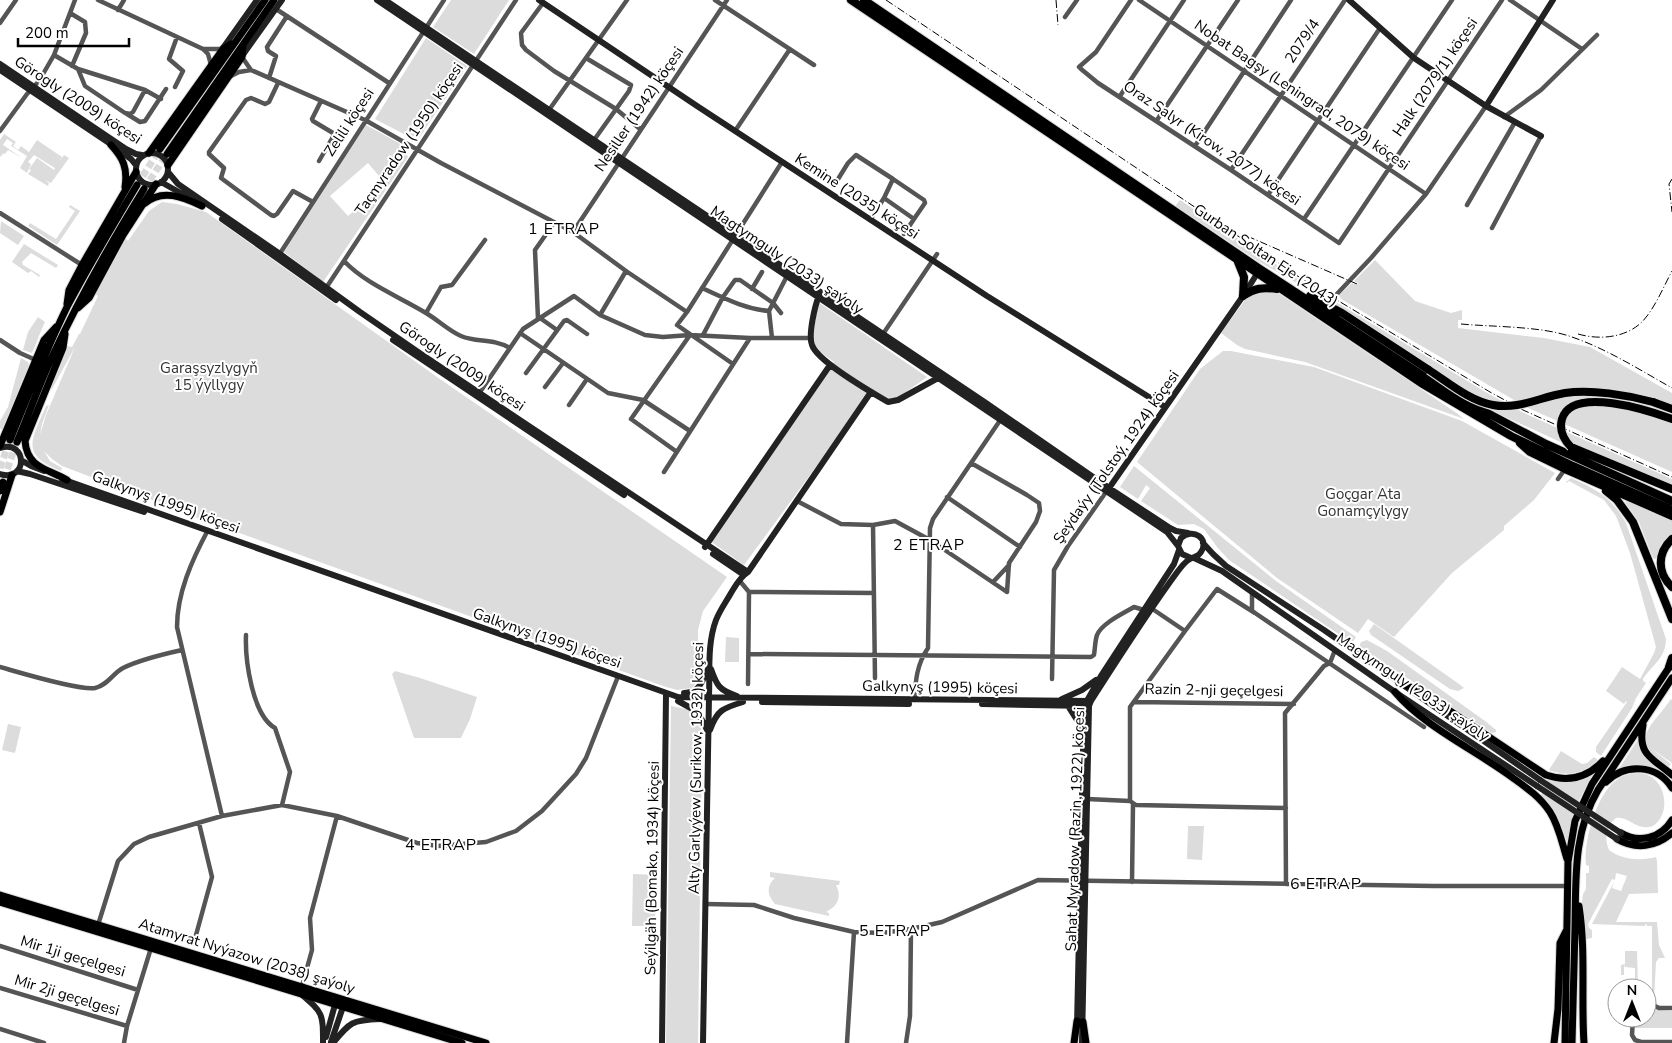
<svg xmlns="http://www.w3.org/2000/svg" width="1672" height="1043" font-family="'Nunito Sans',sans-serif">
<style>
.green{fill:#dcdcdc;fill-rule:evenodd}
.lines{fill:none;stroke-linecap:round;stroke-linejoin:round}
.primary-tunnel{stroke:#d9d9d9;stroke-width:7;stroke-dasharray:7 3.5;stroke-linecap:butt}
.primary-casing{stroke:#dbdbdb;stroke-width:9}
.highway-casing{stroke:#dbdbdb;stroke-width:10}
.street{stroke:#555;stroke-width:4.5}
.secondary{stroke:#222;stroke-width:6}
.primary{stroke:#000;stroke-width:7}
.highway{stroke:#000;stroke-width:8}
.rail{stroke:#000;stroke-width:1;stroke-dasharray:8 2.5 1 2.5;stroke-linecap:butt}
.highway-bridge-casing{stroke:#dbdbdb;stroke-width:10;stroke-linecap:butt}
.secondary-bridge{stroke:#222;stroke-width:6}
.highway-bridge{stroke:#000;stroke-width:8}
.labels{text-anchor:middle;stroke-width:4;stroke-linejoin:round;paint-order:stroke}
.street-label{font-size:15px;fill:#000;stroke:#fff}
.park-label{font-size:15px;fill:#333;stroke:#fff}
.neighbourhood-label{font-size:16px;letter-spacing:1px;fill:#000;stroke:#fff}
</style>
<rect width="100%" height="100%" fill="#fff"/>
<path class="green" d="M451,0H509L474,54L433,27Z
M426,38L467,66L417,141L375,119Z
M366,125L399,143L408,157L323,282L284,252ZM368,163L384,182L367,196L369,198L348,216L330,196Z
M4,134L16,142L13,146L18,150L21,146L29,152L37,140L62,157L59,162L64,155L69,158L51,183L45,180L49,183L48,186L28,174L31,170L29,169L37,158L54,170L55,168L34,155L28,162L31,164L27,173L20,168L27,156L11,146L13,143L7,139L3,145L22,158L8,150L5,154L4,153L0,157V140Z
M1180,200L1301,281L1489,394L1522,412L1672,479V486L1621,470L1495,412L1467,396L1341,308L1258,261L1177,207L1176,205Z
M162,202L177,204L206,212L437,377L727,577L703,611L698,630L699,679L692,688L677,690L663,686L176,510L177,507L174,506L173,508L62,466L52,459L44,451L50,461L62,468L61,471C19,455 32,439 46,406L49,405L42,424L40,435L46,415L75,347L52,389H49L68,346L72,347L79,334H80L98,296L94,293L125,238L128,241L149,211Z
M70,205L80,211L57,245L28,226L30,223L56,239L75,211L69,207Z
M1,221L24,236L18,245L0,233Z
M24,244L58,265L56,268L31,253L22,262L23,265L40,275L39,277L31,271L28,273L12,262Z
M1375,260L1415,301L1451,313L1462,310V320H1458V328L1544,338L1590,347L1672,393V405L1652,399L1648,413L1672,421V472L1526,407L1341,299L1339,295L1352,283L1357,285L1358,283L1354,281Z
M1275,291L1458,414L1464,419L1305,362L1245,349L1237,345L1221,333L1248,296L1257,292Z
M818,302L927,377L892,402L871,392L744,565L710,541L834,362L812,346Z
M38,317L45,322C40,332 37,342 32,353L23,350L28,332Z
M1223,351H1231L1314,367L1462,421L1555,473L1534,500L1504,526V530L1452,573L1394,637L1368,619L1358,633L1277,578L1137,462L1200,369Z
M21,358L28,362L29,365L2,430L0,428V421L8,407Z
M1134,466L1276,581L1356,637L1352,643L1229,560L1217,547L1204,529L1194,524L1178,525L1141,501L1150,488L1146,485L1138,499L1120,487Z
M1571,478C1598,490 1611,497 1626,523L1666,639C1666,658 1652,665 1643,679V681L1646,683L1636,698L1632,708L1601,756L1596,752V747L1627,702L1626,701L1624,704L1606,691L1622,667L1640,679L1654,653L1656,647L1630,553L1616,516L1604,500L1569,481L1567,483L1566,482Z
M1627,501L1672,520V534L1661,545L1656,559L1653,558L1639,522L1625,502Z
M1374,624L1459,684L1464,688L1458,691L1450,689L1371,635L1369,631Z
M726,637L739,638V662H725Z
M1367,640L1387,651L1485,721L1496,730V732L1492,733L1359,647L1361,642Z
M395,671L420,678L477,697L470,719L461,738H414L392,674Z
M1671,699L1672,700V763L1652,749L1671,764L1668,767C1627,739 1651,728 1671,699Z
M671,706L691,710L699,716L702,735L698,1043H666Z
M8,724L21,727L15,753L2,750Z
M1639,738C1642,751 1645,759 1656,767L1655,769L1637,766L1618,770Z
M1561,751L1582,764L1587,763L1594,757L1598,760C1584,773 1568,777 1549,770Z
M1639,773C1667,775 1672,814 1653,826C1636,832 1630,816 1616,818C1606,826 1604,839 1609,850C1622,860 1641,861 1656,857L1657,861L1658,893L1629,894L1616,922H1657L1659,945L1665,958H1659L1656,962L1654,1000H1652V926H1647V924L1644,926L1592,924L1614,882L1612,888L1621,891L1627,876L1616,873L1615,880L1612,879L1588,924L1589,928L1592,930V938L1586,939V937L1582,902L1583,894L1586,889V873H1589V866L1586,865C1583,843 1596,797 1614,782C1622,775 1629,774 1639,773Z
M1593,774L1577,804L1567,842L1561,826L1541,796L1548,778Z
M1188,826H1204L1202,860L1187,859Z
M770,872L840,881L839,885H836C842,897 838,906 826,912L829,913V916L775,904C767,895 766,886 775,878L770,877Z
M633,874L656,875L655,926H632Z
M1625,951H1637L1638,988H1635V968L1625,967L1624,965V975H1621V965L1625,964Z
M1649,1005L1659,1010L1672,1011V1028H1634V1018H1647V1007Z"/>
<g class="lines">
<path class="primary-tunnel" d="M137,185L160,149
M144,189L167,154
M0,468L9,442
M4,479L16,444"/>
<g class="primary-casing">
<path id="primary" d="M111,145C123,158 128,168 125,187
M160,149L265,0
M149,153L223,49L231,44
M167,154L274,0
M168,165L242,57L243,46
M144,204C162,188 183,197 202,206
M67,304L69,290L82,265L136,172
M78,308L89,298L123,235L156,184
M65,334L63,348L25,441C27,468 48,469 67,480
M10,440C28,395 46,350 67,307C89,265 113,225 137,185
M17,442C29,414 39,385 52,357C79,299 110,244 144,189
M0,446L44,340L56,327
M0,491L3,482
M0,512L12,475
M1399,683L1413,688L1438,703L1546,775C1567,782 1587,778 1603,761
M1395,692C1423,726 1477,751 1513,778C1527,788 1540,797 1550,812C1559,826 1562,843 1567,859
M1643,725C1637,756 1653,758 1672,775
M1606,782C1625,763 1657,764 1672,788
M1621,833C1639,844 1661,838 1672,820
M1617,839C1636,850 1656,847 1672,833
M0,895L486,1043
M0,902L462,1043
M1579,906C1586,951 1581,998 1584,1043
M1083,1022L1086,1043
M1074,1043L1077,1021
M1554,1043L1558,1009L1560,943L1566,931
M1565,1043L1568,862L1575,821L1592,784L1672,663
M1572,1043C1573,1005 1574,966 1575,928C1576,880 1573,832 1598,790L1672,678"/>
</g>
<g class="highway-casing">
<path id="highway" d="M851,0L1421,383L1511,436L1573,466L1672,510
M864,0L1260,269L1425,377L1478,408L1546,444L1672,501
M1238,262L1244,277L1243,296
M1243,296C1255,288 1263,287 1277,289
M1310,296L1342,313L1429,370
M1653,402L1672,409
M1520,443L1530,452L1565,469L1672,516
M1571,447L1672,489
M1606,491L1617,500L1633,522L1672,619
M1672,539C1657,553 1657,573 1672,587
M1669,667L1672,658"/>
</g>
<path class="street" d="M98,0L203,49H223
M715,0L814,65
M1131,0L1096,52L1079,67L1081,69L1098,83L1231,170L1339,243L1502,0
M1139,0L1426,194
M1510,0L1582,49
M543,3L521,33L522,45L526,50L554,71L616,109L640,129
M276,9L389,83
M118,10L124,0
M70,13L85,22L86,33L72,66
M1065,17L1077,0
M0,23L16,0
M203,49L208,54L211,65
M54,55L78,69L145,90L161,99
M242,57L251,70L365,120L441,163L573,232L626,271L687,312
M586,58L631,85L629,91L594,140
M78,69L85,86L125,113L130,114L133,112L145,90
M231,76L239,72L251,70
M269,78L276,56L268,51L267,47L287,16
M278,83L269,102L265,104L251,98L246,100L209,152V154L224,168L221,178L271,215L274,216L277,214L293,191L313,202
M175,87L183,71L169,59L177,37
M1120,96L1184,0
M549,110L627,0
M127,114L140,122L145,121L166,89
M1504,117L1541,90L1597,35
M1157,120L1238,0
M0,131L27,94L39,81L54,55L75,0
M735,131L790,49
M1195,146L1291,0
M319,161L334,135L333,133L313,121L312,119L321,101
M1231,170L1345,0
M835,184L848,163L856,155L893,179L884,198L870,220
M1268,195L1380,28
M884,198L914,219L925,203L924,200L893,179
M1467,205L1515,122
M0,213L82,265
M1304,219L1452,0
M1492,228L1541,136
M573,232L727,0
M904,234L914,219
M279,255L444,0
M344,261C366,284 398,296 426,313C438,320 449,331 461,336C477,343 493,338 510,348
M326,288L516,0
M702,288C724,298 745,309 769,311L787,276
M752,289L762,272
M1335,296L1371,258L1426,194L1486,106
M769,311L772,338
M426,313L441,287L452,285L485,240
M600,315L645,335L663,337L690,335L750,338H811
M540,318L557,330
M538,319L535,250L554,223
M520,333L608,393L643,400L690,431
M883,334L937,254
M703,335L723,297L735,280H740L773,303L781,313
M0,340L20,353L38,361
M733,364L677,325L687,312L782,162
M526,373L564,321L567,320L587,334
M545,387L563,363
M478,395L523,329L574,296L600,315L626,271
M569,405L587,379
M677,452L631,419L690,335
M971,463L1027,495L1039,503L1040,511L1036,522L1009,563L1007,592
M664,472L750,338
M1558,479L1565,469
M947,497L1020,547
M797,501L841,524L873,525L895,521L930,540L1007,592
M873,525L875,678
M208,530C192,560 177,593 177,627L222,816
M739,580L749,592L748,684
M994,581L1009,565
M749,592L874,593
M1252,593V611
M1151,608L1185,631L1217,589L1255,613L1424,727
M246,635C245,659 252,715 275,728L290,772L282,805
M749,654L1091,657L1094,655C1095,649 1095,641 1097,635C1102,623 1124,613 1134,607L1144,610
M0,667C18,672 80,691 95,688C108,685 112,674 123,668C139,660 164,654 182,650
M1052,679L1054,570L1068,546L1106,492
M915,700C915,681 917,664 928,648L930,528L933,519L1001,419
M1134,702L1294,704
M1087,799L1130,801L1136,805L1286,808
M1130,801V707L1185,631
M1132,882L1133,804
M1286,884L1285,713L1324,666L1330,663L1335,650
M705,904L754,905L794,918L854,932L882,933L911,929L942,922L1038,880L1434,886H1568
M98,925L118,861L134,844L149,837L222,816L282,805L337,816L417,843L438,846L486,842L516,831L542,811L576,774L586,758L617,679
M196,935L212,877L199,823
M0,946L138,990
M302,986L312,950L310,918L337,816
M0,988L127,1026
M1647,1002L1659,1008H1672
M1633,1018L1632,1035L1635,1040L1641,1042H1672
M0,1029L44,1043
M124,1043L127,1026L151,948
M847,1043L854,932
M906,1043L910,1016L911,929"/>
<path class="secondary" d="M377,0L1167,532L1178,546
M385,0L986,403L1109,488L1170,528L1176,531L1188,533
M539,0L697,106L987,296L1165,407
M1349,0L1414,58L1486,106L1541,136
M223,48L257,0
M242,56L282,0
M0,64L126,149L136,154L142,155
M0,70L118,149L131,159L136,165
M1486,106L1553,0
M136 169a16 16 0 1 1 32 0a16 16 0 1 1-32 0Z
M168,172L178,184L280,254L360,312L421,354L748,572
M161,182L193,200
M222,219L336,300
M819,296C815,305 808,335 812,345C817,361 871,392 888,402L898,400L938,378
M393,340L624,495
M0,448C28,439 28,483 0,474
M21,460L31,466L44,471
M17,471L30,474L144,512
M62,479L678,697L1091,701
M1107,491L1243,296L1260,269
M1203,543L1213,554L1226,566L1324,630L1540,780
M705,547L830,365
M713,554L744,575
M1194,558L1222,571L1395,692L1537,786
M711,669C717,686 719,690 737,696
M684,693C700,693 702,681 708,669
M1062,699L1082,690L1096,680
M678,701L698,712L707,730
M762,702L909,704
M982,704L1089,706
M1068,706L1082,728
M710,730C717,710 723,708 743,702
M301,994C323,1013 323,1013 323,1043
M1077,1026L1084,706L1101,676L1174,564L1179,550
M326,1037L336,1001
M331,1042L344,1004
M333,1043C350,1022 352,1020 380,1019
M662,1043L666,694
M703,1043L709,697C710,672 707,644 716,620C720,610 726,602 731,593C736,585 740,577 748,572L871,392
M1082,1043L1089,706L1091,701C1119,657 1147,613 1178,571C1182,566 1186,560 1192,558C1196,556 1199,556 1201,552C1210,539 1193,527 1181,538L1178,546L1182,554L1191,558"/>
<use href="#primary" class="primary"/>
<use href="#highway" class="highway"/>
<path class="rail" d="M886,0L1302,279L1490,392L1523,410L1672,477
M1056,0L1058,25
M1672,179L1669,184L1672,212
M1247,236L1357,284
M1461,324C1493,327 1542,326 1572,337C1607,349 1640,370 1672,388
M1578,334C1602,341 1632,337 1647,316C1657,303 1664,286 1672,271"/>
<g class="highway-bridge-casing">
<path id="highway-bridge" d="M1429,370C1449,383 1470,401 1493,405C1518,410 1540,397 1565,393C1591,389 1627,395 1653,402
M1571,447C1563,439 1559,430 1562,419C1572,385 1650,411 1672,419"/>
</g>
<path class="secondary-bridge" d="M1540,780L1621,833
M1537,786L1617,839"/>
<use href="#highway-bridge" class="highway-bridge"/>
</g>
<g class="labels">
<g class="street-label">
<text transform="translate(1302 41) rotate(-56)" y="5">2079/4</text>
<text transform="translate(1435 77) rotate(-56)" y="5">Halk (2079/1) köçesi</text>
<text transform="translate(1302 95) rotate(34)" y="5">Nobat Bagşy (Leningrad, 2079) köçesi</text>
<text transform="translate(78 100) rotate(33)" y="5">Görogly (2009) köçesi</text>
<text transform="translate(639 109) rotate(-56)" y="5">Nesiller (1942) köçesi</text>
<text transform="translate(349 122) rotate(-57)" y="5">Zelili köçesi</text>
<text transform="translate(409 139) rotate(-56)" y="5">Taçmyradow (1950) köçesi</text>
<text transform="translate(1212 143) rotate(34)" y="5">Oraz Salyr (Kirow, 2077) köçesi</text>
<text transform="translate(857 196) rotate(33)" y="5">Kemine (2035) köçesi</text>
<text transform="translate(1266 255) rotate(34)" y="5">Gurban Soltan Eje (2043)</text>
<text transform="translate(787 260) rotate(34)" y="5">Magtymguly (2033) şaýoly</text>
<text transform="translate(462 366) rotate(34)" y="5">Görogly (2009) köçesi</text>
<text transform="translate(1116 457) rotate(-55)" y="5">Şeýdaýy (Tolstoý, 1924) köçesi</text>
<text transform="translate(166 502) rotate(20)" y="5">Galkynyş (1995) köçesi</text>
<text transform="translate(547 638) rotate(19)" y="5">Galkynyş (1995) köçesi</text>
<text transform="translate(940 687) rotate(1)" y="5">Galkynyş (1995) köçesi</text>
<text transform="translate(1413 687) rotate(34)" y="5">Magtymguly (2033) şaýoly</text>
<text transform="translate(1214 690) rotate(1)" y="5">Razin 2-nji geçelgesi</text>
<text transform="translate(696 768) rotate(-89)" y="5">Alty Garlyýew (Surikow, 1932) köçesi</text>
<text transform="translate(1075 829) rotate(-88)" y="5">Sahat Myradow (Razin, 1922) köçesi</text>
<text transform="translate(652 868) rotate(-89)" y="5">Seýilgäh (Bomako, 1934) köçesi</text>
<text transform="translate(73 956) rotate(17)" y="5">Mir 1ji geçelgesi</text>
<text transform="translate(247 956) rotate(17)" y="5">Atamyrat Nyýazow (2038) şaýoly</text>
<text transform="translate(67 995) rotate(17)" y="5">Mir 2ji geçelgesi</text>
</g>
<g class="park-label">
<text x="209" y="373">Garaşsyzlygyň<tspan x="209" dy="17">15 ýyllygy</tspan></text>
<text x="1363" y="499">Goçgar Ata<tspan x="1363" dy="17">Gonamçylygy</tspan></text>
</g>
<g class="neighbourhood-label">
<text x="564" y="234">1 ETRAP</text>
<text x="929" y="550">2 ETRAP</text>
<text x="441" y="850">4 ETRAP</text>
<text x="1326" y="889">6 ETRAP</text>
<text x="895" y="936">5 ETRAP</text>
</g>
</g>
<g transform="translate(1632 1003)"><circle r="24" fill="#ffffff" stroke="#999999"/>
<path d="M0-4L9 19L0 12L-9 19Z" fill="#000000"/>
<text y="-8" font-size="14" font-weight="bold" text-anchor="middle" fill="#000000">N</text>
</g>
<path d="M18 38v8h111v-8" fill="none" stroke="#000000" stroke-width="2.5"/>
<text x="25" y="38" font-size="15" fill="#000000" stroke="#ffffff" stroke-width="4" paint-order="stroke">200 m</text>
</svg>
